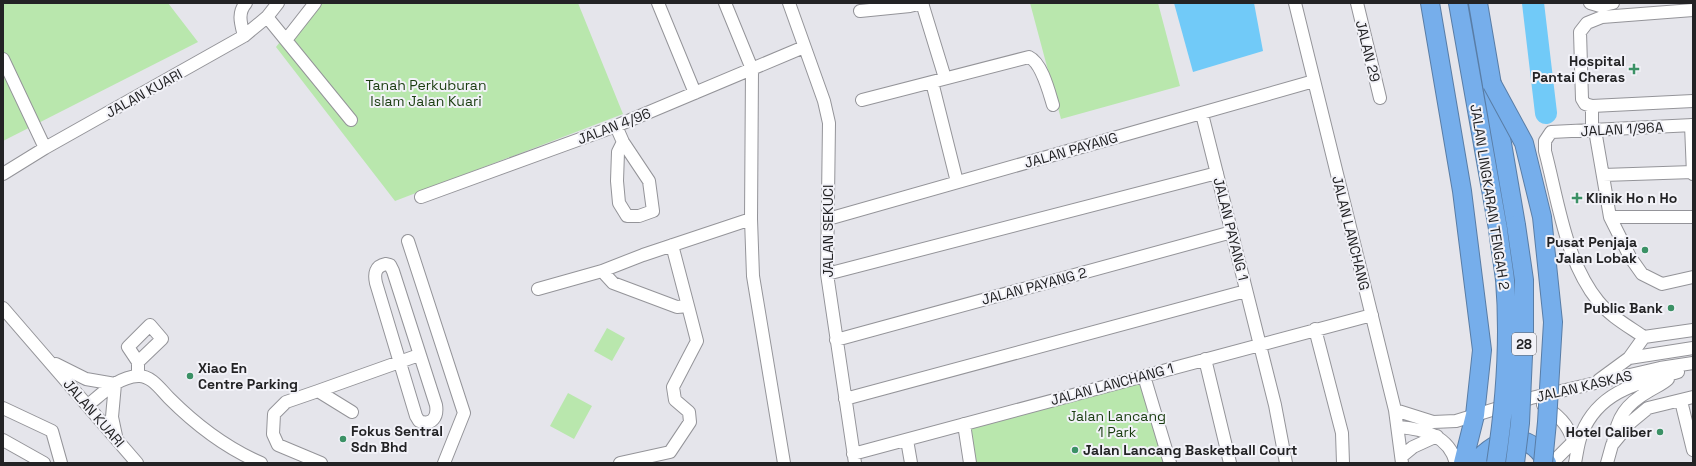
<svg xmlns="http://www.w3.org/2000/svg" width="1696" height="466" font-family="'Space Grotesk',sans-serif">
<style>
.green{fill:#b9e7ad}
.water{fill:#71caf8}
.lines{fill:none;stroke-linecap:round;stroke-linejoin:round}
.river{stroke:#71caf8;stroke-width:22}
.minor-casing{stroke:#949499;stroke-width:14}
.highway-casing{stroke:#597da6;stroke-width:20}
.minor{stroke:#fff;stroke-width:12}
.highway{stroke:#76aeeb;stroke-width:18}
.highway-bridge-casing{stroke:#597da6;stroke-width:20;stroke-linecap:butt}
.highway-bridge{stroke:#76aeeb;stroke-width:18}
.poi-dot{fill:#3b9165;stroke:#f2f2f8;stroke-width:1.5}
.labels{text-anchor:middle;stroke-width:4;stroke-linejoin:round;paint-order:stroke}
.shield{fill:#f2f2f8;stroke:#616164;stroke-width:1}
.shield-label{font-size:13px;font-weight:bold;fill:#232325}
.street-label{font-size:14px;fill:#232325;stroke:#f2f2f8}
.poi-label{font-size:14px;font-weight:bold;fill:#232325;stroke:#f2f2f8;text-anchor:end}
.park-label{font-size:14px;fill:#1a3d10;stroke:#f2f2f8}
</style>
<rect width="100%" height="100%" fill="#e5e5eb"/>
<path class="green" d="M3,3H168L198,42L3,141Z
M311,3H578L623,114L395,201L276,47Z
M1030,3H1158L1180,86L1061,119Z
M607,328L625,338L612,361L594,351Z
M1144,376L1170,463H970L964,424Z
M568,393L592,406L574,439L550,426Z"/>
<path class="water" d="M1174,3H1254L1263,51L1193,72Z"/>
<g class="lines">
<path class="river" d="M1533,3L1546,113"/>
<g class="minor-casing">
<path id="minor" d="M658,3L695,93
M725,3L752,69L751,219L753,276L784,463
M789,3L824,101L829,123L827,274L855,463
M922,3L945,78
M1295,3L1395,410L1402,463
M1357,3L1380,98
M1590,3L1600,6L1613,3
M1693,10L1602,17L1587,23L1580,32L1582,99L1585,104L1592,106L1693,101
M860,11L910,6L923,3
M267,17L351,120
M244,36C241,24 237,13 246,3
M286,40L315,3
M3,59L45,148
M932,82L957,182
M862,100L1029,57C1042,63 1049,92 1053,105
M1202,114L1275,405L1286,463
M1691,125L1693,174
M1693,125L1551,132L1545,141V151C1558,200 1565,260 1598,301C1610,316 1628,326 1644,337L1693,330
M616,126L623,142L649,181L653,211L639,216H627L619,203L617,181L618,152L623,142
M1592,130V106
M1595,130L1610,217L1630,257L1642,274L1662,284L1693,277
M3,174L45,148L244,36L267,17L278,3
M1603,175L1693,172
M421,197L616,126L804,47
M1610,217H1693
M828,219L1314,81
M408,241L464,413L444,463
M386,264L390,265L393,271L436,405C438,417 432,426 419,421L416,416L376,283C374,274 375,266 386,264Z
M602,271L613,283L677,307L688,306L672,245
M827,274L1217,173
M538,289L602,271L643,255L751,219
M3,308L137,463
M1315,329L1342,433L1343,463
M836,340L1232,232
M1629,358L1693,348
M1205,359L1230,463
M138,362L162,339L150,325L128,347L138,362V376
M56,364L86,379L115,384
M1144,376L1170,463
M1599,380L1629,358L1644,337
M115,384L112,417L116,436
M318,391L419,355
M845,399L1246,291
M1681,401L1693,450
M88,405C103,393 118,377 138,376C151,375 161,390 169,398C196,425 226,448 261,463
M1543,405C1564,419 1570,428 1577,452
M3,408L52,431L61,463
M1395,410L1433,422L1456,421L1531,398L1660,368L1693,363
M964,424L970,463
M1399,427C1424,429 1449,436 1456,463
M3,440L44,463
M907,440L911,463
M1613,443C1617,417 1626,404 1649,391C1655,387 1663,384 1668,379
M853,454L1372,315
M1402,456L1413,447L1437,436
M321,463L278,445L273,434L274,414L286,402L318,391L352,412
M620,463L670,452L690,422L689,412L675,400L673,387L697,341L688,306
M1552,463L1579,436
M1575,463C1577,453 1578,442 1582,433C1599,391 1638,383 1678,372
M1607,463L1612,445L1631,422L1648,408L1693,397"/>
</g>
<g class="highway-casing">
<path id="highway" d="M1430,3L1462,191L1482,350L1475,415L1463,463
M1458,3L1498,229
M1478,3L1516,225
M1475,463C1497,437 1528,428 1547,463"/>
</g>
<use href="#minor" class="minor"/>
<use href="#highway" class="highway"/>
<g class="highway-bridge-casing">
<path id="highway-bridge" d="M1492,84L1524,143L1542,217L1553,322L1547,422L1543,463
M1496,463C1505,404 1510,340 1505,280C1503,263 1500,246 1498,229
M1515,463L1520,423L1524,333V280L1516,225"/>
</g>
<use href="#highway-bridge" class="highway-bridge"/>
</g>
<g class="poi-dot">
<path d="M1632 63h4v4h4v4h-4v4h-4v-4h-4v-4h4z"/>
<path d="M1575 192h4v4h4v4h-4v4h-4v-4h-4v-4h4z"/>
<circle cx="1645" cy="250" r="4"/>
<circle cx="1671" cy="308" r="4"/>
<circle cx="190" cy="376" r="4"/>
<circle cx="1660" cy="432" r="4"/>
<circle cx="343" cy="439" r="4"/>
<circle cx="1075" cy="450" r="4"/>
</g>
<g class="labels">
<rect class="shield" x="1512" y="333" width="24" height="22" rx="3"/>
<g class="shield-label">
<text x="1524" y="349">28</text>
</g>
<g class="street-label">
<text transform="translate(1368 51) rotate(76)" y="5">JALAN 29</text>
<text transform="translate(144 93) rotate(-29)" y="5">JALAN KUARI</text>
<text transform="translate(614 126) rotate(-21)" y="5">JALAN 4/96</text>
<text transform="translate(1622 129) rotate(-3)" y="5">JALAN 1/96A</text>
<text transform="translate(1071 150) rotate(-16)" y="5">JALAN PAYANG</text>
<text transform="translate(1490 197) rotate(81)" y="5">JALAN LINGKARAN TENGAH 2</text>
<text transform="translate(1231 229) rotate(76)" y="5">JALAN PAYANG 1</text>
<text transform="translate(828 231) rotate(-90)" y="5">JALAN SEKUCI</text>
<text transform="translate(1351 233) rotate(76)" y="5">JALAN LANCHANG</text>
<text transform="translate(1034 286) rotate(-15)" y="5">JALAN PAYANG 2</text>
<text transform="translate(1112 384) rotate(-15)" y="5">JALAN LANCHANG 1</text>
<text transform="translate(1584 386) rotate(-13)" y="5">JALAN KASKAS</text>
<text transform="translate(94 413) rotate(49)" y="5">JALAN KUARI</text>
</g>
<g class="poi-label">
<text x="1625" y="66">Hospital<tspan x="1625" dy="16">Pantai Cheras</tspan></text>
<text x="1586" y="203" text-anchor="start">Klinik Ho n Ho</text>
<text x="1637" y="247">Pusat Penjaja<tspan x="1637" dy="16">Jalan Lobak</tspan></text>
<text x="1663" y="313">Public Bank</text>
<text x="198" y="373" text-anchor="start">Xiao En<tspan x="198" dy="16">Centre Parking</tspan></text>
<text x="351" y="436" text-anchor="start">Fokus Sentral<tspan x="351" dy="16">Sdn Bhd</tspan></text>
<text x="1652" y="437">Hotel Caliber</text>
<text x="1083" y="455" text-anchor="start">Jalan Lancang Basketball Court</text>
</g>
<g class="park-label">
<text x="426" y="90">Tanah Perkuburan<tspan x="426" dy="16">Islam Jalan Kuari</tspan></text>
<text x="1117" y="421">Jalan Lancang<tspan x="1117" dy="16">1 Park</tspan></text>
</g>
</g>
<rect width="1696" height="466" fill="none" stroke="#232325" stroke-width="8"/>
</svg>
